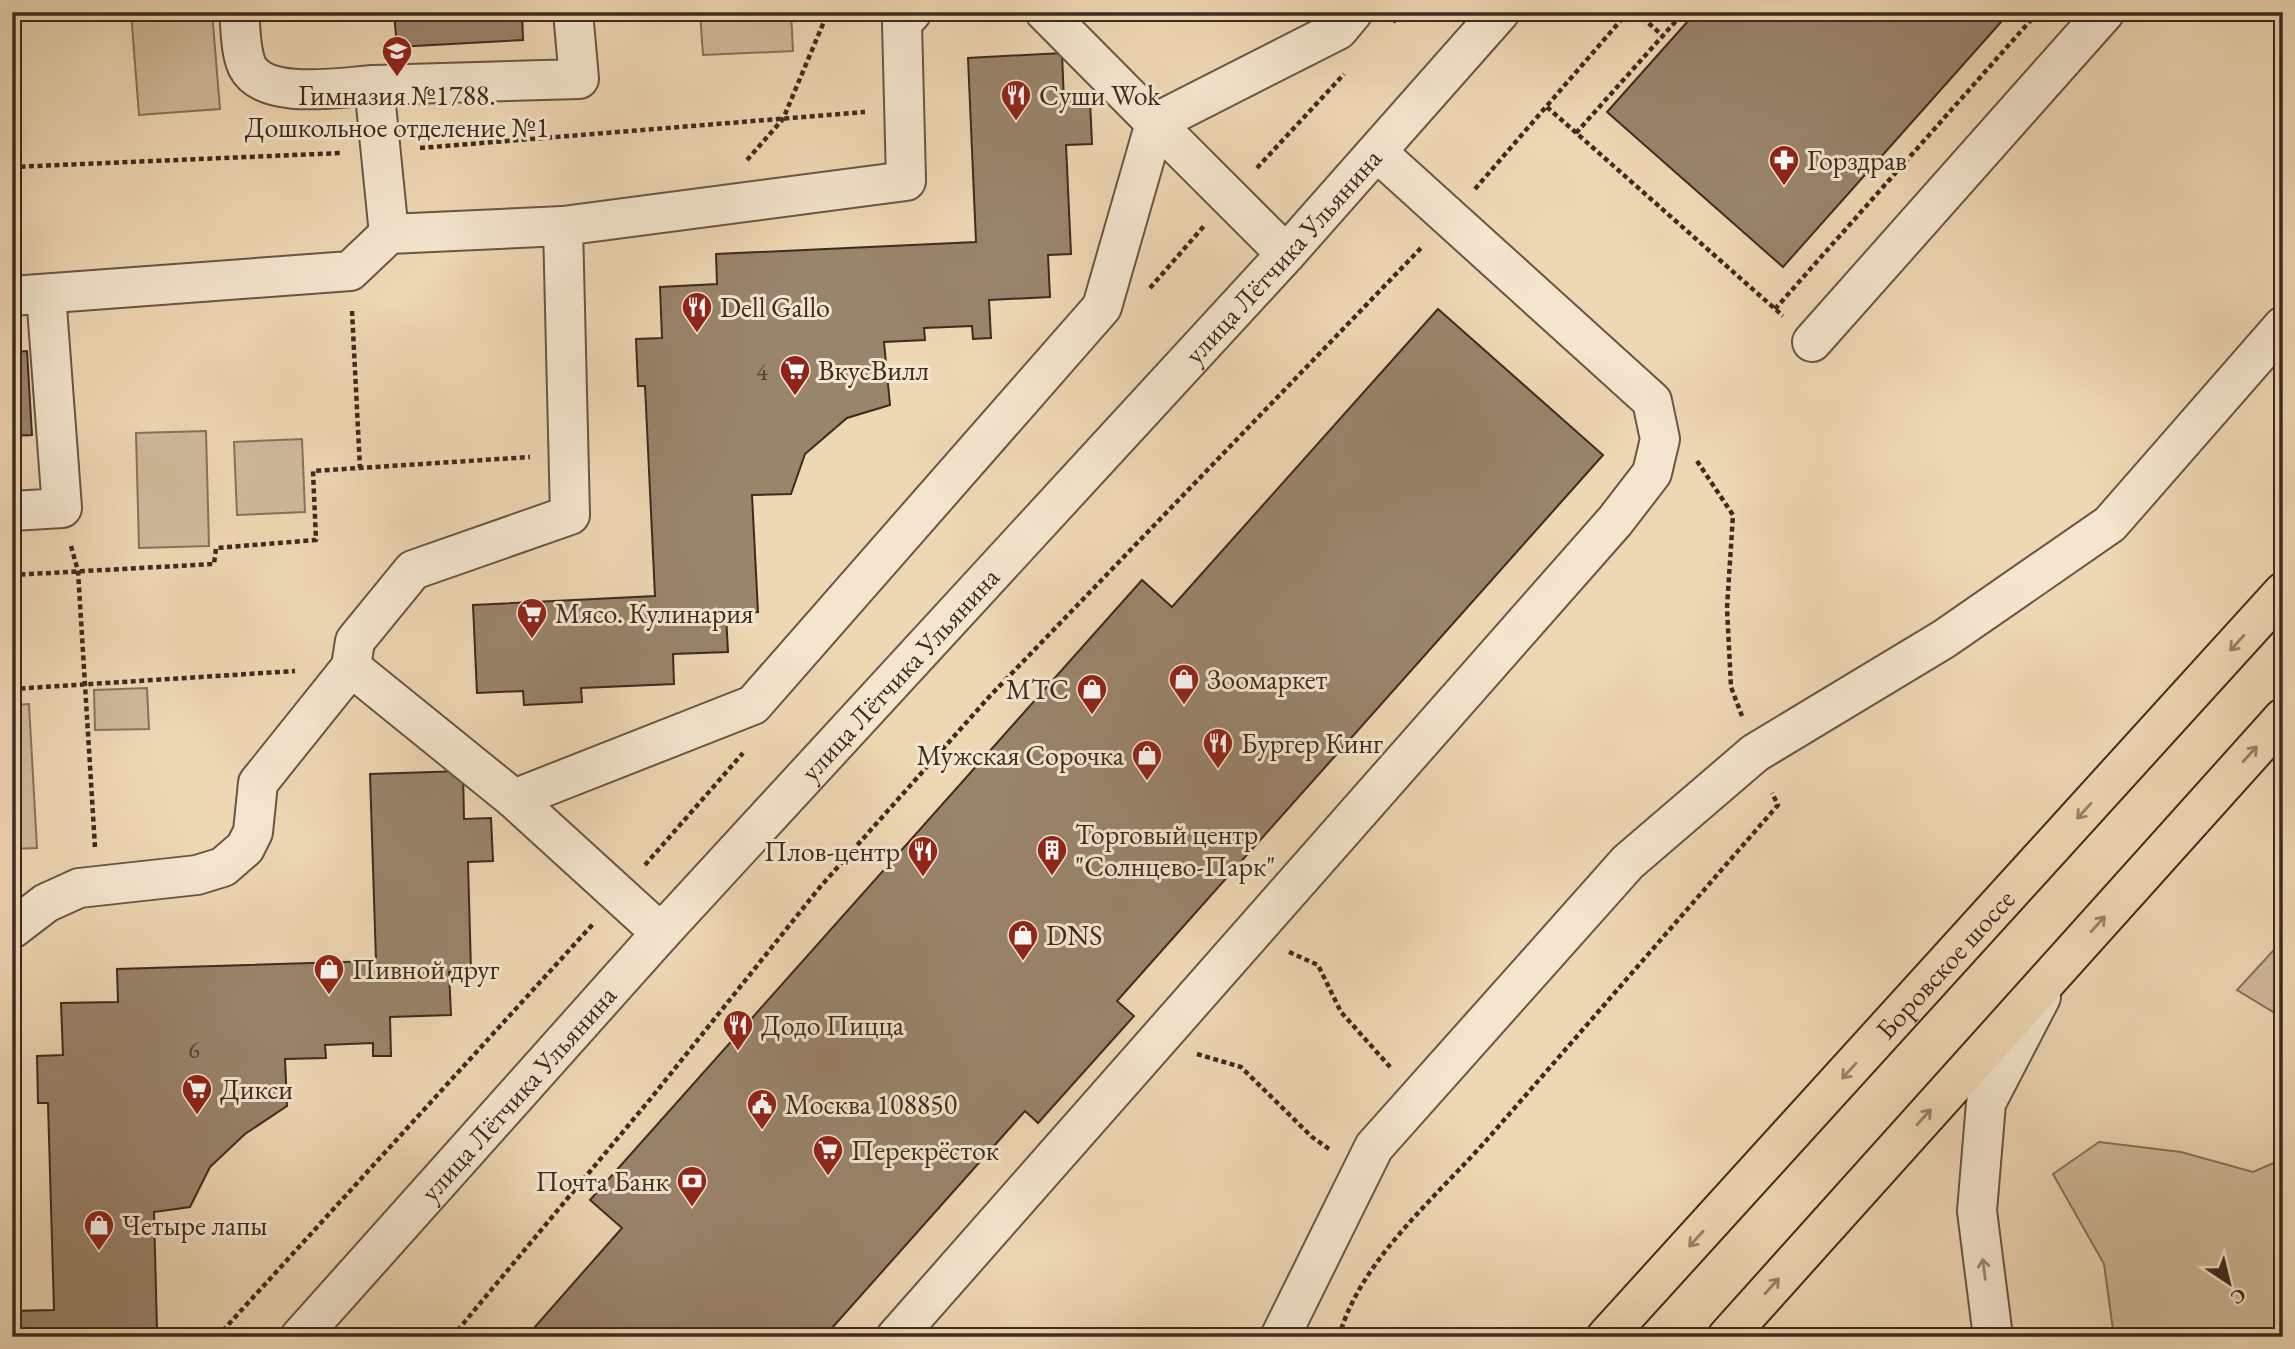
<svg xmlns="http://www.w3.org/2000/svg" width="2295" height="1349" font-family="'EB Garamond',serif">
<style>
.green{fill:#d0ba9a;stroke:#86725c;stroke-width:2}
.building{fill:#99846c;stroke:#3d2b1f;stroke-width:2}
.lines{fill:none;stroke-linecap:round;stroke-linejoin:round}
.minor-casing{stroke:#695644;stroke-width:42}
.major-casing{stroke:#3d2b1f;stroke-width:42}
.path{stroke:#3d2b1f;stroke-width:4.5;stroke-dasharray:5 3.5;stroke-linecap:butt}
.minor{stroke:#f4e5ce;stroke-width:38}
.major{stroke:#eed7b3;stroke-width:38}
.oneway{stroke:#968169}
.oneway2{stroke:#988876}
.labels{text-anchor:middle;stroke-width:6;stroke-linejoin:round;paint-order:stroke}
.number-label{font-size:24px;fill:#544132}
.poi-label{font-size:28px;fill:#3d2b1f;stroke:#f4e5ce;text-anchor:start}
.street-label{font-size:28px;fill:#3d2b1f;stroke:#f4e5ce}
</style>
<rect width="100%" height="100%" fill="#eed7b3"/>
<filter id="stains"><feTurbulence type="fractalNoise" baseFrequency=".00286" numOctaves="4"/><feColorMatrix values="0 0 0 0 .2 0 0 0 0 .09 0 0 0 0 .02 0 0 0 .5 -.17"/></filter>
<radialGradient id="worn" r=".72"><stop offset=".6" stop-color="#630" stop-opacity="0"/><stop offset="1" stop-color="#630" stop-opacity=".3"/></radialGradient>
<path class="green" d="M131,12H212L220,109L139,115Z
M700,12H791L793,51L703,55Z
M206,431L209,546L139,548L136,433Z
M302,439L305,512L237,515L234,442Z
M147,688L149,729L95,730L94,690Z
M29,704L37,848L12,849V705Z
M2283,940V1018L2237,990Z
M2099,1142L2181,1152L2253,1172L2283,1159V1337H2114L2104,1264L2053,1174Z"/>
<path class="building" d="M358,12H522L523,40L397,47L394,13L359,15Z
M1696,12H2010L1783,267L1607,112Z
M1062,53L1064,102L1090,101L1092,144L1066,145L1071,254L1048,255L1050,297L989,300L991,338L973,339L972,326L924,328L925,340L884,342L890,405L847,418L805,454L791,494L752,495L758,612L726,614L728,652L673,654L674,684L581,688L582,702L524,705L523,691L477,693L473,605L655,596L645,386H638L636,339L662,338L660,287L717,284L716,254L976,242L968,58Z
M1438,309L1603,455L1117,1001L1134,1016L1038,1123L1025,1111L824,1337H526L622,1228L590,1200L1142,580L1172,607Z
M27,351L32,435L12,436V352Z
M463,771L464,819L491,818L493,861L468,862L471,971L449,972L451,1015L390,1017L391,1056H373V1043L325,1045L326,1058L285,1059L287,1106L245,1134L210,1167L190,1207L154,1212L157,1330L127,1331L128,1337H12V1311L54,1310L48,1103H38L37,1056L63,1055L61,1003L118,1002L117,969L376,961L370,774Z"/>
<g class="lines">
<g class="minor-casing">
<g id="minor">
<path d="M239,12C241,29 240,50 247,66C264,101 341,87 374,85L389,234"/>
<path d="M374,85L579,79L573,12"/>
<path d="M1286,254L1155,123L1338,30L1353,12"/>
<path d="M12,296L350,271L389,234L563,226"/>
<path d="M1812,342L2105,12"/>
<path d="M12,511L62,508L46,294"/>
<path d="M514,799L351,667L355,641L413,570L570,515L563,226L906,181L902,23L912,12"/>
<path d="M12,929L46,903L79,888L197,875L223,867L245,848L253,832L258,783L351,667"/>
<path d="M661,933L514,799L753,705L1102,307L1155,123L1045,12"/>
<path id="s1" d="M300,1337L661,933L1286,254L1500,12"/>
<path d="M896,1337L1615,521L1652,473L1660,439L1652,401L1377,152"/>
<path d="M1280,1337L1374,1147L1628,862L1755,753L1944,639L2110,524L2283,326"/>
<path d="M1993,1337L1977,1211L1986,1103L2041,997"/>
</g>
</g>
<g class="major-casing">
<g id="major">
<path id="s2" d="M1606,1337L2283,592"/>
<path d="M1727,1337L2283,718"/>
</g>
</g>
<path class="path" d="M1636,12L1663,36
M1393,22L1402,12
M1547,107L1783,316
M1576,133L1684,12
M420,148L865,112
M747,160L783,119L828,12
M12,167L341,153
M12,167L17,256
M1257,168L1344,74
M1475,189L1628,12
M1150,288L1204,226
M1775,309L2038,12
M352,311L360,468
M1697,461L1733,515L1727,608L1731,687L1742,716
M71,546L78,571L95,847
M12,575L214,564L216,548L316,540L313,471L530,457
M12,689L295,671
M645,865L743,753
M1289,952L1318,965L1341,1012L1391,1068
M1197,1054L1241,1067L1312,1137L1329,1149
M217,1337L593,924
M452,1337L652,1097L820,887L989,697L1422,247
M1339,1337C1360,1259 1440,1194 1491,1135C1587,1025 1682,915 1778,805L1772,793"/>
<use href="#minor" class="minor"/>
<use href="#major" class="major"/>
</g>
<defs><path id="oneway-shaft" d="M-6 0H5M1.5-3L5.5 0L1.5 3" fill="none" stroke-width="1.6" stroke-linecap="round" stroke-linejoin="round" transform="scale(1.75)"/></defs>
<g class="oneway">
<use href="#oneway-shaft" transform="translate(2237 643) rotate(132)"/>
<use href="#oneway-shaft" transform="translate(2250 754) rotate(-48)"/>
<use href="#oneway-shaft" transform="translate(2084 811) rotate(132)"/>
<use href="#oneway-shaft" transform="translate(2098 924) rotate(-48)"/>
<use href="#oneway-shaft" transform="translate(1849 1071) rotate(132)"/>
<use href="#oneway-shaft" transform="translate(1924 1117) rotate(-48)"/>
<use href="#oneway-shaft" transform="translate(1696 1239) rotate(132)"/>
<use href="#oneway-shaft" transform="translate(1772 1286) rotate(-48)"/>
</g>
<use class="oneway2" href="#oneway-shaft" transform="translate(1984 1269) rotate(-97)"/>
<defs>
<g id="school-pin" transform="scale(1.575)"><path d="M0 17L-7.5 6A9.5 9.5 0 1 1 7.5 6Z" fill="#8f2418" stroke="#f4e5ce"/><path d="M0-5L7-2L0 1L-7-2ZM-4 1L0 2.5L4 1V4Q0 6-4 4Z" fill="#fff"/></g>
<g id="restaurant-pin" transform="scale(1.575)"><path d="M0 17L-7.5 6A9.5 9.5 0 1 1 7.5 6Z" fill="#8f2418" stroke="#f4e5ce"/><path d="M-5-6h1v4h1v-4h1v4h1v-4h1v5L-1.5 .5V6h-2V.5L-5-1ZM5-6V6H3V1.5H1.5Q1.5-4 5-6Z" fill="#fff"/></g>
<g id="pharmacy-pin" transform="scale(1.575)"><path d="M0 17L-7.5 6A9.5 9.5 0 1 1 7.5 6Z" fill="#8f2418" stroke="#f4e5ce"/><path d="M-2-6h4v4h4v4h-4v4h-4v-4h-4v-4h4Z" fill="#fff"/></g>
<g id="supermarket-pin" transform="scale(1.575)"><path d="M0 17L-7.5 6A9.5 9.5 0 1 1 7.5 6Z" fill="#8f2418" stroke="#f4e5ce"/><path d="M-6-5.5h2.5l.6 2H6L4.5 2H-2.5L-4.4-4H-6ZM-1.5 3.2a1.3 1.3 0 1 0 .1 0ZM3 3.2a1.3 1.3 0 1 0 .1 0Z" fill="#fff"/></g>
<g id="shop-pin" transform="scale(1.575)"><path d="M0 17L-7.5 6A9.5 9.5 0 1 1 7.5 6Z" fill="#8f2418" stroke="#f4e5ce"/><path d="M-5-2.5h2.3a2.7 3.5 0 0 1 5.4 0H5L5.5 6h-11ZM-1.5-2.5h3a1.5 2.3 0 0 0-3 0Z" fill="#fff"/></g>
<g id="building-pin" transform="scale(1.575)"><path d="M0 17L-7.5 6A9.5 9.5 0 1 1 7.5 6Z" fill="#8f2418" stroke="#f4e5ce"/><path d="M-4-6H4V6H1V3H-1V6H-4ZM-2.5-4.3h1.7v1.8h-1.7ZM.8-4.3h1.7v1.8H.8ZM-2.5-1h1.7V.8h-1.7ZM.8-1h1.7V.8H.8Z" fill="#fff"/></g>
<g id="civic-pin" transform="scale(1.575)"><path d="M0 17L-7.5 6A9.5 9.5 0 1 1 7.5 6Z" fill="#8f2418" stroke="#f4e5ce"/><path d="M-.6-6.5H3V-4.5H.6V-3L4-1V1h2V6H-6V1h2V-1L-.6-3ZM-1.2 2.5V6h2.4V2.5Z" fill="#fff"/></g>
<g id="bank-pin" transform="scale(1.575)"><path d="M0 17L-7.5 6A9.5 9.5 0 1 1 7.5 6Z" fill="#8f2418" stroke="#f4e5ce"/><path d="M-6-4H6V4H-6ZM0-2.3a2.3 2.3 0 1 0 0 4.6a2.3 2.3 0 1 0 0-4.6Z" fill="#fff"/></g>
</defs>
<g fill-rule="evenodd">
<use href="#school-pin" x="397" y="51"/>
<use href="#restaurant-pin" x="1016" y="95"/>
<use href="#pharmacy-pin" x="1784" y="160"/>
<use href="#restaurant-pin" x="697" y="307"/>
<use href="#supermarket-pin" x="795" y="370"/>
<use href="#supermarket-pin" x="532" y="613"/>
<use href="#shop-pin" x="1184" y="679"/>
<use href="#shop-pin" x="1092" y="689"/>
<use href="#restaurant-pin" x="1218" y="743"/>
<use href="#shop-pin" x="1147" y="755"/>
<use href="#building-pin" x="1052" y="850"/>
<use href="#restaurant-pin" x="923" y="851"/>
<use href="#shop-pin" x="1023" y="935"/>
<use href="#shop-pin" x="329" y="969"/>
<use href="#restaurant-pin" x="738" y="1025"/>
<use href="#supermarket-pin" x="197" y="1089"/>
<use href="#civic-pin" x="762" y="1104"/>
<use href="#supermarket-pin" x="828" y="1150"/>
<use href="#bank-pin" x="692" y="1181"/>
<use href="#shop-pin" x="99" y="1225"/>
</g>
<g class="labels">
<g class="number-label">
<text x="762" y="380">4</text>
<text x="194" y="1058">6</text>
</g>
<g class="poi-label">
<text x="397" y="105" text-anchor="middle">Гимназия №1788.<tspan x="397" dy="32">Дошкольное отделение №1</tspan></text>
<text x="1039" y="105">Суши Wok</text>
<text x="1807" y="170">Горздрав</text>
<text x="720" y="317">Dell Gallo</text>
<text x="818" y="380">ВкусВилл</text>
<text x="555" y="623">Мясо. Кулинария</text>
<text x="1207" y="689">Зоомаркет</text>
<text x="1069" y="699" text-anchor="end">МТС</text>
<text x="1241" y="753">Бургер Кинг</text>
<text x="1124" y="765" text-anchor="end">Мужская Сорочка</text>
<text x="1075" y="844">Торговый центр<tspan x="1075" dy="32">"Солнцево-Парк"</tspan></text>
<text x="900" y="861" text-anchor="end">Плов-центр</text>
<text x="1046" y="945">DNS</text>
<text x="352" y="979">Пивной друг</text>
<text x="761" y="1035">Додо Пицца</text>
<text x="220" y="1099">Дикси</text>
<text x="785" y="1114">Москва 108850</text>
<text x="851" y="1160">Перекрёсток</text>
<text x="669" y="1191" text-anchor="end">Почта Банк</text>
<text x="122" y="1235">Четыре лапы</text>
</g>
<g class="street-label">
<text dy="10" stroke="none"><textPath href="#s1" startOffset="1461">улица Лётчика Ульянина</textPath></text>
<text dy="10" stroke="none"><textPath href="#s1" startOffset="894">улица Лётчика Ульянина</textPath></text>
<text dy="10" stroke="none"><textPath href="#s2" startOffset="504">Боровское шоссе</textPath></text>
<text dy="10" stroke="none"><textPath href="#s1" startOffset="327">улица Лётчика Ульянина</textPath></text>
</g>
</g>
<rect width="2295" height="1349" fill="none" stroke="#eed7b3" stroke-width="42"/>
<rect x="14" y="14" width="2267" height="1321" fill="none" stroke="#3d2b1f" stroke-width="3.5"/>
<rect x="21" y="21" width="2253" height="1307" fill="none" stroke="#3d2b1f" stroke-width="2"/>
<g transform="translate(2229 1283) rotate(145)" stroke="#f4e5ce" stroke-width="5" paint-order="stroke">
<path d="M0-5L12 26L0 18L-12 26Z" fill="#3d2b1f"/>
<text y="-10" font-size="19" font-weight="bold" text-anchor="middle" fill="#3d2b1f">С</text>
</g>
<rect width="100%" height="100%" filter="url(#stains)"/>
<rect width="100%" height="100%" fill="url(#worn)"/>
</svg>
